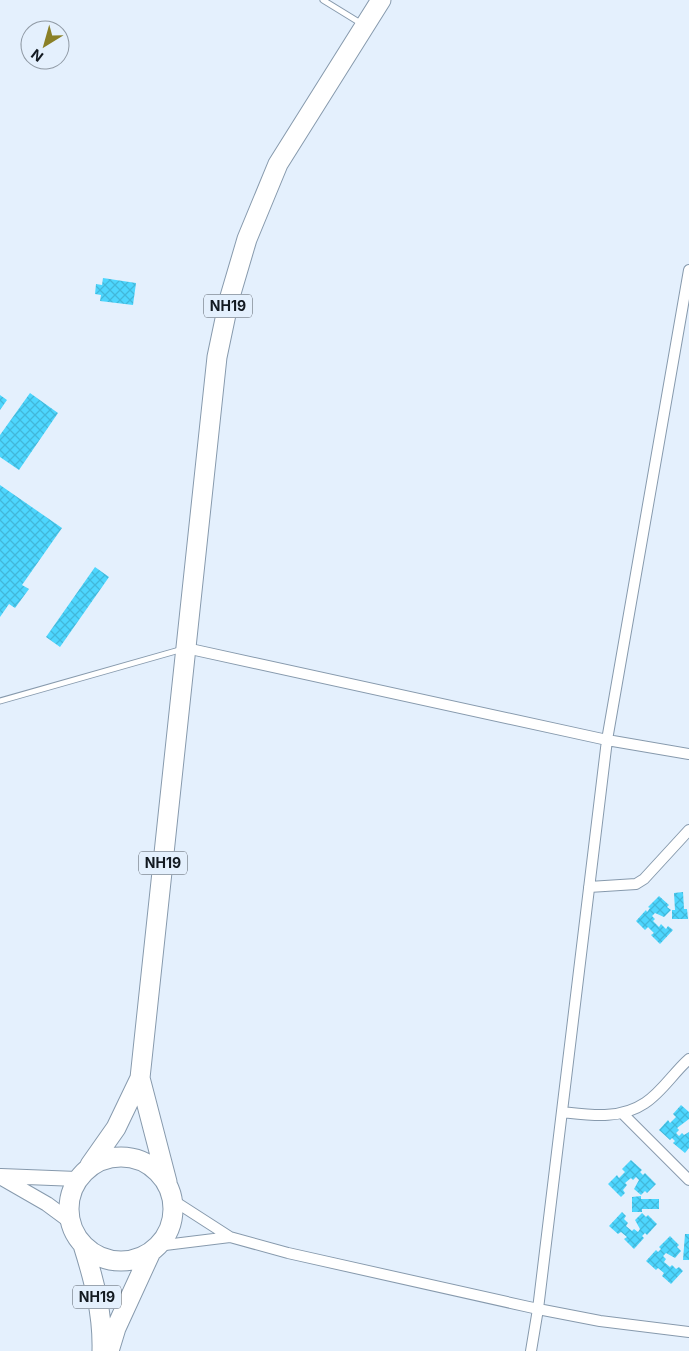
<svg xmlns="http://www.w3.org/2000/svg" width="689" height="1351" font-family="Inter,sans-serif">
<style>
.building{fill:url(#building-cross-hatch)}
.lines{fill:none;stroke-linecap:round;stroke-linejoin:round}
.lane-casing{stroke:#879aad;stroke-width:7}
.street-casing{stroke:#879aad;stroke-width:12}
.secondary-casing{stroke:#879aad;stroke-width:16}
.highway-casing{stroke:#879aad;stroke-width:21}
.lane{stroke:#fff;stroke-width:5}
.street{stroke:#fff;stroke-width:10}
.secondary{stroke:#fff;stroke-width:14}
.highway{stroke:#fff;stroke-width:19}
.labels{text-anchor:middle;stroke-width:4.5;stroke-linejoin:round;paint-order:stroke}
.shield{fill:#e4f0fd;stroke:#525a63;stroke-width:1}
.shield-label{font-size:14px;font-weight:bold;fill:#131a21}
</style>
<defs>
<pattern id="building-cross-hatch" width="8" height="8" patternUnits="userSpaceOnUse" patternTransform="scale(1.25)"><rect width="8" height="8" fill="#4dd6fe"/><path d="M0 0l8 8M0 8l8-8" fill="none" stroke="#42b7d9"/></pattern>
</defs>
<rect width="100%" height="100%" fill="#e4f0fd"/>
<path class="building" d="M103,278L136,283L133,305L100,301L101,295L95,294L96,284L102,285Z
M30,393L58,413L19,470L0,457V435Z
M0,395L7,400L0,410Z
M0,485L62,528L22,585L29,589L15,608L9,604L0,617Z
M95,567L109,577L60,647L46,637Z
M683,892L684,909H687L688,919H672V910H675L674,893Z
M659,896L669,905L667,907L671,910L664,917L655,913L652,916L655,919L653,921L659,927L661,924L666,929L668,926L673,930L660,944L651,935L654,933L648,927L645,930L636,921L646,910L647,912L650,908L648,907Z
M681,1105L689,1112V1119L677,1128L679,1130L676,1133L679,1136L682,1133L684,1135L689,1132V1148L685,1153L673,1143L675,1141L672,1138L670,1140L659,1130L668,1120L670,1123L676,1117L673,1114Z
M631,1160L642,1170L640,1172L643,1175L645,1173L656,1184L647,1193L645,1191L641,1195L634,1189L639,1180L636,1177L633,1180L631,1178L625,1183L627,1185L623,1190L625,1193L621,1197L608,1184L617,1175L619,1178L625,1172L622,1169Z
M641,1196V1199H659V1209H642V1212H632V1197Z
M622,1212L626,1216L624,1219L628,1223L626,1226L632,1231L634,1229L638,1232L640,1229L635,1220L642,1213L646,1217L648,1215L657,1224L647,1235L645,1233L642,1236L644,1238L634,1249L624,1239L627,1237L621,1232L618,1234L609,1226Z
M685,1234H689V1260H683Z
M670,1236L679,1245L677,1247L681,1251L675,1258L666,1253L663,1256L666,1259L664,1262L670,1267L672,1265L676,1269L679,1267L683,1271L671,1284L662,1276L664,1273L658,1268L656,1270L646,1261L656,1250L658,1252L661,1249L659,1247Z"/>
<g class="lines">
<g class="lane-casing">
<path id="lane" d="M323,0L362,24
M0,701L183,649"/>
</g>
<g class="street-casing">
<path id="street" d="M186,648L607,740L689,754
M589,887L636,884L644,879L689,830
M562,1112C590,1115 620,1120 645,1103C662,1092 674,1072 689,1059
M623,1114L689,1180
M171,1199L230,1237L288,1253L538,1309L600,1321L689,1332
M157,1246L230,1237
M531,1351L538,1309L607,740L689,270"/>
</g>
<g class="secondary-casing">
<path id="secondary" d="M1,1176L77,1179
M0,1177L47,1204L70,1221"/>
</g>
<g class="highway-casing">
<path id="highway" d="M140,1078L167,1182
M69 1209a52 52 0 1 1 104 0a52 52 0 1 1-104 0Z
M90,1165L116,1128L140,1078L217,357L229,300L247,239L278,164L381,0
M83,1245C94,1280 103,1314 102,1351
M109,1351L116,1328L150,1254"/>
</g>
<use href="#lane" class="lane"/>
<use href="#street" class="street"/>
<use href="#secondary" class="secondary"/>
<use href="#highway" class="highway"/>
</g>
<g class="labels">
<g class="shield">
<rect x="204" y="294.5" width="48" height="23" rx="4"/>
<rect x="139" y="851.5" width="48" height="23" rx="4"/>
<rect x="73" y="1285.5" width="48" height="23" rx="4"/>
</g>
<g class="shield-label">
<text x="228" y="311">NH19</text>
<text x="163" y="868">NH19</text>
<text x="97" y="1302">NH19</text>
</g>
</g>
<g transform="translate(45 45) rotate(217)"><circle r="24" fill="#e4f0fd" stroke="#909aa5"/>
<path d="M0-4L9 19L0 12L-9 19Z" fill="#8a8027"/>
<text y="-8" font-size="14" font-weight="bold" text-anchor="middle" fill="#131a21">N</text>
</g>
</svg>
